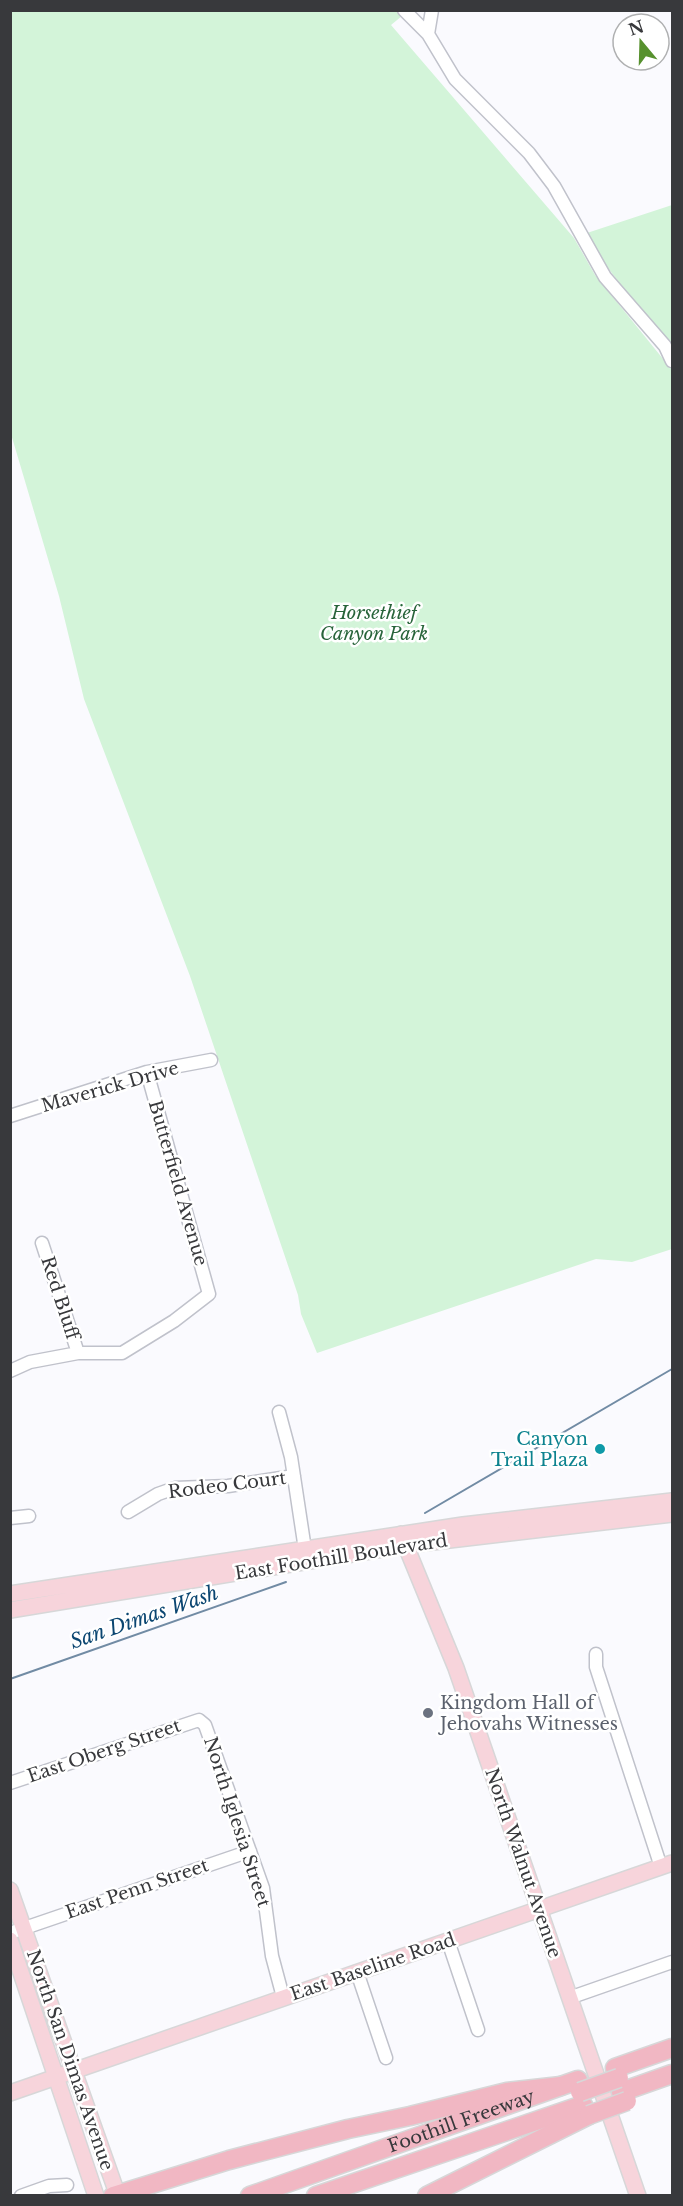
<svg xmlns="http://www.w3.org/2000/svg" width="683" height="2206" font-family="'Libre Baskerville',serif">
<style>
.green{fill:#d3f4d9}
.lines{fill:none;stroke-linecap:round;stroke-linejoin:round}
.stream{stroke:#718ba4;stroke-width:2}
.minor-casing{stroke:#c0c2cb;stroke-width:15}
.major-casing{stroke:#d7d7d8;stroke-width:18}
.highway-casing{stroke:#d7d7d8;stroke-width:21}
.minor{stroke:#fff;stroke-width:12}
.major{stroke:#f7d4db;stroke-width:15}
.highway{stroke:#f1b7c3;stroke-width:18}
.highway-bridge-casing{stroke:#d7d7d8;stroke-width:21;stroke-linecap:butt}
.highway-bridge{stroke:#f1b7c3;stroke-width:18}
.culture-dot{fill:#0f9aa8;stroke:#fff;stroke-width:2}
.worship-dot{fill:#6b7280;stroke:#fff;stroke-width:2}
.labels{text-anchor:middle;stroke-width:5;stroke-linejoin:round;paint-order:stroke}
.park-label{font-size:18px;font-style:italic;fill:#28643a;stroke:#fff}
.street-label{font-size:18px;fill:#38393c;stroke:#fff}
.culture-label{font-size:18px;fill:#0d838f;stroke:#fff;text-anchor:end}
.worship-label{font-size:18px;fill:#5b616d;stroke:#fff;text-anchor:start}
.water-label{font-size:20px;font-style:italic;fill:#0b4671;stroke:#fff}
</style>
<rect width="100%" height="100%" fill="#fafafe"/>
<path class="green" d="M10,11H408L391,25L574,238L595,275L672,370V1249L632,1262L596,1259L317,1353L301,1314L298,1295L190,976L84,699L59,596L11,434Z
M672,205V351L594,250L587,233Z"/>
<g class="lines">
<path class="stream" d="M425,1513L672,1369
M10,1679L286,1582"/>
<g class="minor-casing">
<path id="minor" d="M404,10L428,34L455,79L529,153L554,186L605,277L665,346L672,361
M428,34L432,10
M10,1116L147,1072L211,1060
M42,1243L78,1353
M10,1371L30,1362L78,1353H122L174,1321L209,1294L147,1072
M279,1412L291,1457L306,1556
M128,1512L158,1494L175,1488L228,1486L294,1476
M10,1518L29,1516
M596,1654V1667L661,1867
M10,1783L199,1720L205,1725L263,1888L272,1956L283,1997
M10,1933L250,1851
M448,1941L478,2030
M357,1972L386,2058
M569,1998L672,1962
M21,2196L49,2186L67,2185"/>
</g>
<g class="major-casing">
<path id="major" d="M401,1534L456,1668L638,2196
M10,1594L463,1525L672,1501
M10,1610L407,1545L672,1514
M10,1890L118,2196
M10,1940L96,2196
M10,2093L672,1863"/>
</g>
<g class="highway-casing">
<g id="highway">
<path d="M615,2068L672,2048"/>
<path d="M621,2092L672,2074"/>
<path d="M113,2196L229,2160L348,2129L410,2116L507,2092L561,2086"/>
<path id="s1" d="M250,2196L578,2080"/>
<path d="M316,2196L583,2105"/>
<path d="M427,2196L589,2115"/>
</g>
</g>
<use href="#minor" class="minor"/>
<use href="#major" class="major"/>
<use href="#highway" class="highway"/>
<g class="highway-bridge-casing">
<path id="highway-bridge" d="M580,2092L619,2078
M589,2115L627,2101"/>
</g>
<use href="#highway-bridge" class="highway-bridge"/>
</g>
<circle class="culture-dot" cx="600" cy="1449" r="6"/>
<circle class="worship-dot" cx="428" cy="1713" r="6"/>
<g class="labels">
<g class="park-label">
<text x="374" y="619">Horsethief<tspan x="374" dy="21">Canyon Park</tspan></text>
</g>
<g class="street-label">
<text transform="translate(110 1087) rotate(-16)" y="6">Maverick Drive</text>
<text transform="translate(178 1183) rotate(74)" y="6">Butterfield Avenue</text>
<text transform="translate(60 1298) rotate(72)" y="6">Red Bluff</text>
<text transform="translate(227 1485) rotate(-7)" y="6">Rodeo Court</text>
<text transform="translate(341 1557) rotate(-9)" y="6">East Foothill Boulevard</text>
<text transform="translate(104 1751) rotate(-19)" y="6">East Oberg Street</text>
<text transform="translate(237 1822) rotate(72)" y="6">North Iglesia Street</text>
<text transform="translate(523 1863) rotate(71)" y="6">North Walnut Avenue</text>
<text transform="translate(137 1889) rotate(-19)" y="6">East Penn Street</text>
<text transform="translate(373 1967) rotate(-19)" y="6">East Baseline Road</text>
<text transform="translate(70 2060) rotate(71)" y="6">North San Dimas Avenue</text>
<text dy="6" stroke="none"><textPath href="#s1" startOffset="224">Foothill Freeway</textPath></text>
</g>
<g class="culture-label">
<text x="588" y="1445">Canyon<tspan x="588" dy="21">Trail Plaza</tspan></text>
</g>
<g class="worship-label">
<text x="440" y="1709">Kingdom Hall of<tspan x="440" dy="21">Jehovahs Witnesses</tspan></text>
</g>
<g class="water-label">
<text transform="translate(144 1617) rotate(-19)" y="7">San Dimas Wash</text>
</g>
</g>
<rect width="683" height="2206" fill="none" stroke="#38393c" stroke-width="24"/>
<g transform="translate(641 42) rotate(341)"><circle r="28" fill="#ffffff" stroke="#afb0b1" stroke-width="1.5"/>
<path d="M0-4.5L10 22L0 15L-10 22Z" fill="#57912e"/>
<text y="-9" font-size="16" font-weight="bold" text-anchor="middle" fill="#38393c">N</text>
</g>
</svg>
